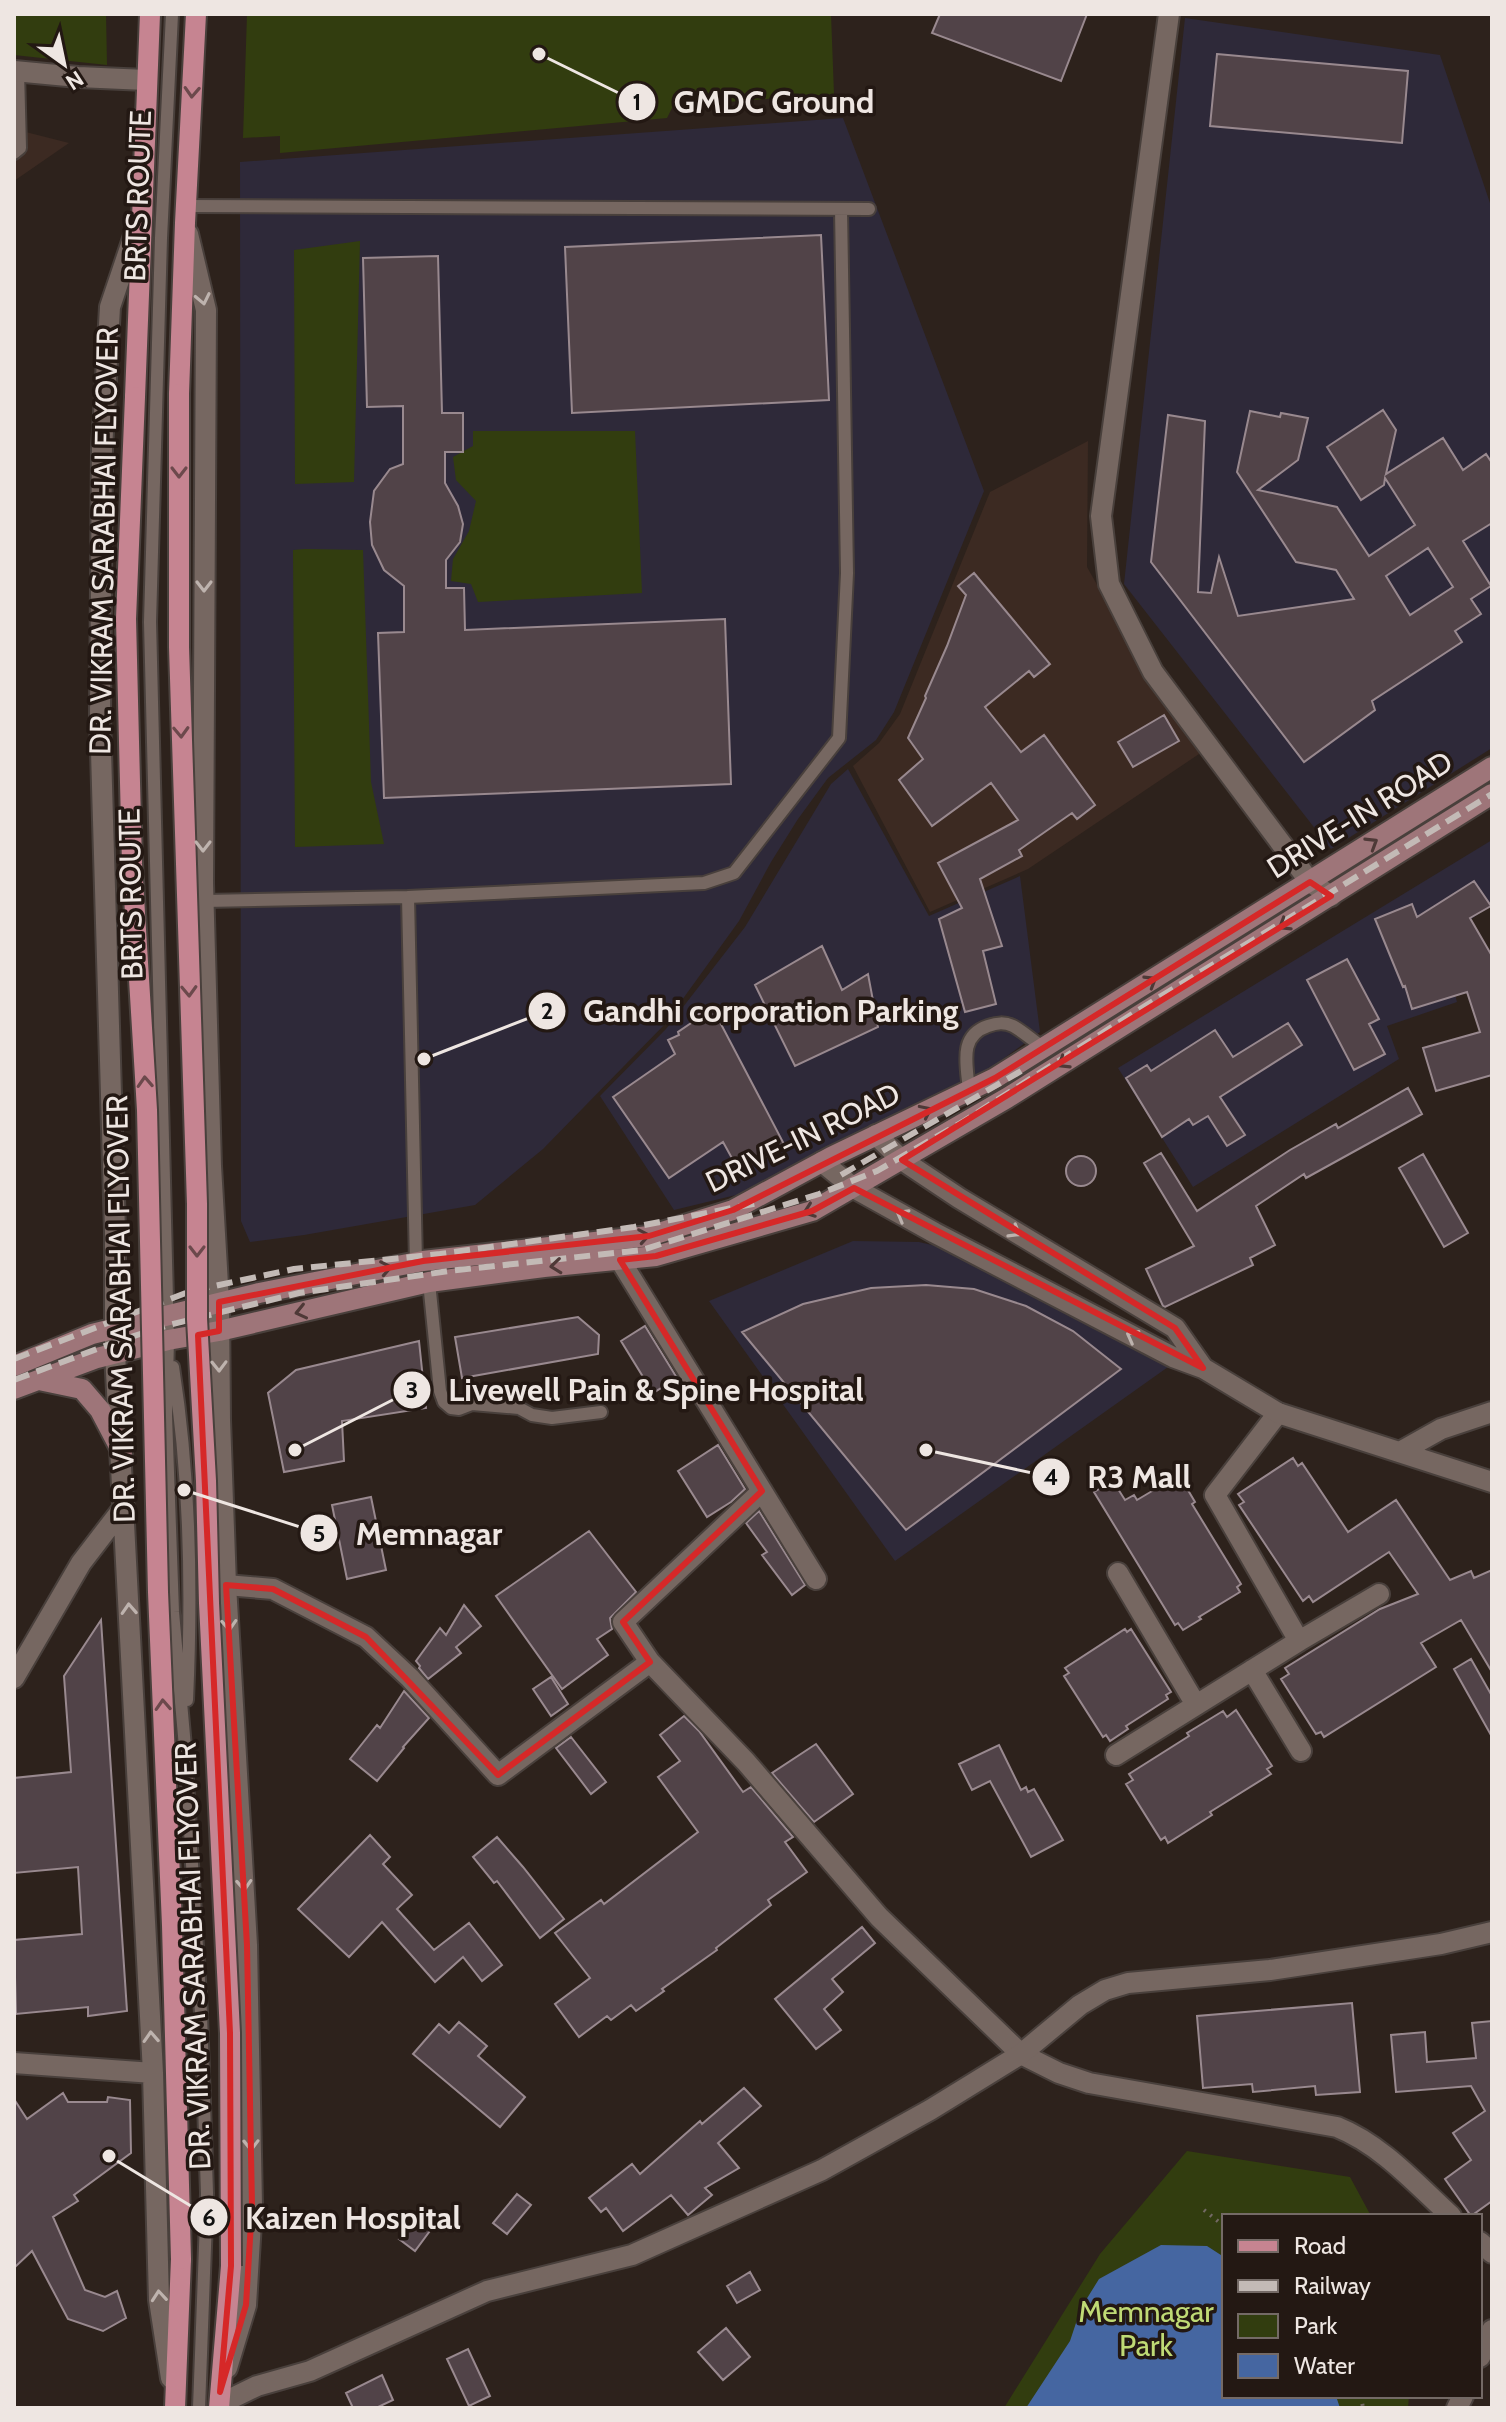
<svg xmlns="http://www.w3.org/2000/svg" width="1506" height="2422" font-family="Cabin,sans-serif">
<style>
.commercial{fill:#2e2939}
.built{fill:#3c2a22}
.green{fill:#323d0f}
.water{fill:#4566a1}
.building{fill:#514348;stroke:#99898f;stroke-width:2;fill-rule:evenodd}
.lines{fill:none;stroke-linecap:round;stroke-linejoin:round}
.service-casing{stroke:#49403c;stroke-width:16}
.minor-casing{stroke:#49403c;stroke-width:24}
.tertiary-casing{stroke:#49403c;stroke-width:24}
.secondary-casing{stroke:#49403c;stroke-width:24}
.primary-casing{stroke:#49403c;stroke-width:24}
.path{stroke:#736964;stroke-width:4;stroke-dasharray:2 6;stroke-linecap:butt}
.service{stroke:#766761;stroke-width:12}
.minor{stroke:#766761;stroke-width:20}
.tertiary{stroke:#766761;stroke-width:20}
.secondary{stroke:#9e7579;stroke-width:20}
.primary{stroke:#c68491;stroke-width:20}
.rail{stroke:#c3bab6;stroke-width:6;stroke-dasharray:16 8;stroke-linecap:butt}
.primary-bridge-casing{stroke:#49403c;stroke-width:24;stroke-linecap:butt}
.primary-bridge{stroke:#c68491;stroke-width:20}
.oneway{stroke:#6c494c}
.oneway2{stroke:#beb3ae}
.oneway3{stroke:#4e3937}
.marked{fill:none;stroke:#d62828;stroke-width:6;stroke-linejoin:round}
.labels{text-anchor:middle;stroke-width:7;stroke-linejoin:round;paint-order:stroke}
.street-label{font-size:30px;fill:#eee6e2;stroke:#231813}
.park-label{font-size:30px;fill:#bfda75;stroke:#231813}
.leader{fill:none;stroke:#eee6e2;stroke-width:3}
.callout-dot{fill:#eee6e2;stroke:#231813;stroke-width:3}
.mark-label{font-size:24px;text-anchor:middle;font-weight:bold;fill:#111}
.callout-label{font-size:32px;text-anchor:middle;font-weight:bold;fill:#eee6e2;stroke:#231813;stroke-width:7;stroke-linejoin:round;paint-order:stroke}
</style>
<rect width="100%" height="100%" fill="#2d221c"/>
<path class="commercial" d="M1185,18L1440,55L1492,209V748L1331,849L1124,584Z
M843,118L984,491L894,712L876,740L828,778L798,819L771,862L739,921L664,1025L543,1149L475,1205L304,1235L250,1242L241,1221L240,162Z
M848,769L929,916L1020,876L1040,1032L988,1070L822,1150L740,1194L674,1210L600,1096L666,1029L745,927L831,784Z
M1492,840V904L1441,941L1457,1002L1387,1026L1399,1059L1193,1187L1118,1068Z
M853,1241L919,1242L1022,1266L1112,1323L1168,1367L895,1561L709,1301Z"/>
<path class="built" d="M14,129L69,143L14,181Z
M1088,441L1087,567L1149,677L1202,752L1028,869L930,912L853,766L879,743L900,714L990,492Z"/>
<path class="green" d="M14,14H106L107,65L14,55Z
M247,14H831L834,94L673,106L667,118L280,153V136L243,138Z
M360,241L354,482L295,484L294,250Z
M473,431H635L642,593L478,602L471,584L451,581L453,559L469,531L476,501L456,480L453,457L473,446Z
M305,549L363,550L371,782L384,844L295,847L293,550Z
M1187,2151L1350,2177L1371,2216H1224V2396H1409L1408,2408H1004L1100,2254Z"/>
<path class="water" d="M1161,2245L1207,2246L1224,2257V2396H1336L1340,2408H1026L1070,2341L1081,2308L1099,2279Z"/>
<path class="building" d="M940,14H1087L1061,81L932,33Z
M1217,54L1408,71L1402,143L1210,126Z
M821,235L829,400L572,413L565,247Z
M438,256L442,413H463V452H445V483L458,506L463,524L460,542L446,560V588H464L465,630L725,619L731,784L384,798L378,633L404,632V586L384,570L372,545L370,522L374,491L390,469L403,464V406L367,407L363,258Z
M1383,410L1396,430L1386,474L1443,438L1463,470L1486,454L1492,463V523L1463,541L1491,586L1471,599L1481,614L1455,631L1462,642L1372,701L1375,710L1304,762L1151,562L1168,415L1205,421L1198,592L1211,593L1219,557L1238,616L1354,599L1336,570L1296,562L1237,472L1250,411L1280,417L1281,413L1308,418L1298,460L1258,490L1337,507L1369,556L1415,525L1385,478L1384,485L1361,500L1327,447ZM1428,548L1453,587L1410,615L1386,576Z
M974,573L1050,664L1034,677L1029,671L985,707L1021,752L1044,735L1095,805L1077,819L1072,813L1019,850L1022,856L980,879L1002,946L983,951L996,1004L965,1012L939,919L962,908L938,863L1018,820L991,783L932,826L899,780L923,759L908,738L926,698L925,696L947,646L966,595L958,586Z
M1164,715L1179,741L1133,767L1118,742Z
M1474,881L1491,906L1470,918L1492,956V1075L1436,1091L1423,1048L1480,1032L1467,992L1412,1009L1405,986L1403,987L1375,919L1412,904L1417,917Z
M822,946L842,990L868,974L878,1027L795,1066L755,985Z
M1347,959L1379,1019L1369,1024L1385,1054L1354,1070L1307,980Z
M712,1007L785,1146L739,1171L723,1142L669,1178L613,1097L675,1054L668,1040L679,1035L678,1032L697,1019L695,1016Z
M1288,1023L1302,1045L1220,1097L1245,1135L1227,1146L1208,1116L1193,1125L1189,1119L1162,1137L1126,1078L1147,1065L1151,1071L1215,1030L1233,1057Z
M1408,1088L1422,1114L1306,1178L1304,1174L1256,1206L1275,1245L1250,1258L1253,1265L1165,1307L1163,1306L1146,1269L1194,1246L1144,1163L1161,1153L1197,1211L1290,1150L1336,1124L1338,1128Z
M1423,1154L1468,1233L1444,1247L1399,1168Z
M1066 1171a15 15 0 1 1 30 0a15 15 0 1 1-30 0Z
M926,1285L974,1289L1026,1306L1073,1331L1121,1369L906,1530L742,1332L803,1304L871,1288Z
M578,1317L599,1335L598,1354L462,1378L455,1337Z
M645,1326L677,1378L653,1393L621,1341Z
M419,1341L426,1408L342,1421L344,1461L284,1472L268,1393L296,1370Z
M718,1445L745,1489L731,1502L707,1517L678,1471Z
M1293,1458L1298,1466L1302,1463L1348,1532L1396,1500L1450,1580L1471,1571L1474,1578L1492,1570V1672L1461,1620L1421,1643L1436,1667L1324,1737L1321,1732L1316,1734L1281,1679L1289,1674L1285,1668L1380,1609L1418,1594L1389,1552L1313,1602L1309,1596L1303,1601L1239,1505L1244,1502L1238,1494Z
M1179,1475L1195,1502L1192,1504L1241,1584L1237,1587L1240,1592L1199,1617L1201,1619L1183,1630L1178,1623L1175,1625L1094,1492L1113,1481L1125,1500L1134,1495L1137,1500Z
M371,1497L386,1570L347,1579L332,1505Z
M759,1511L805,1585L792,1595L762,1555L767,1552L746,1523Z
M589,1531L636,1592L610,1618L612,1629L597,1639L608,1655L562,1689L496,1596Z
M464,1605L481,1626L456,1647L461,1653L428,1679L419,1668L420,1666L416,1661L440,1628L446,1635Z
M101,1620L127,2011L88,2016V2007L16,2014L14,1940L82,1934L78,1867L14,1873V1778L71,1772L64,1676Z
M1125,1629L1127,1632L1131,1629L1171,1692L1166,1695L1168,1699L1126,1726L1128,1729L1110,1741L1106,1735L1103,1737L1064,1676L1069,1673L1065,1668Z
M1471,1659L1492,1696V1737L1454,1669Z
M551,1677L568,1704L551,1716L533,1689Z
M404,1691L429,1718L403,1747L404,1748L377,1781L350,1759L377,1725L380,1728Z
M1236,1710L1272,1766L1267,1769L1271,1774L1210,1812L1212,1815L1168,1843L1165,1837L1161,1840L1126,1784L1133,1780L1129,1774L1189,1736L1187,1733L1223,1711L1227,1717Z
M684,1716L699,1731L743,1792L751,1787L793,1837L785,1842L807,1872L768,1900L771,1905L716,1948L717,1950L662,1989L664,1991L636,2011L631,2005L611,2020L607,2016L579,2037L555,2004L590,1978L555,1933L601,1900L604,1904L698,1832L658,1777L680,1761L660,1735Z
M571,1737L606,1782L591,1794L556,1748Z
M816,1744L853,1794L814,1822L772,1773Z
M999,1745L1021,1790L1026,1787L1028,1792L1034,1789L1063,1840L1031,1857L990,1781L972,1790L959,1764Z
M370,1835L390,1857L383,1864L412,1895L397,1909L434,1950L469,1923L502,1965L482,1981L463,1957L435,1982L382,1922L349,1957L298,1909Z
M497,1837L523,1867L564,1919L540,1938L497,1881L494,1883L473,1857Z
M862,1927L875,1943L832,1979L843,1992L824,2009L841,2030L816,2049L775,1999Z
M1352,2003L1360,2092L1316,2095L1315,2086L1253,2092L1252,2084L1203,2088L1197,2016Z
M1492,2021V2201L1471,2216L1445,2179L1471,2160L1453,2133L1485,2111L1471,2086L1396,2092L1391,2035L1425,2032L1427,2062L1476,2058L1472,2023Z
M459,2022L487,2046L478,2056L525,2097L500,2127L413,2054L439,2024L449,2033Z
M744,2088L761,2106L718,2143L739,2168L705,2188L712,2195L688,2215L671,2195L623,2231L606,2208L601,2212L589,2198L632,2164L640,2174L700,2121L702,2124Z
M63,2093L68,2102H107L108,2097L130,2100L131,2153L74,2195L78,2201L53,2217L85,2290L105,2297L117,2291L126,2318L103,2331L68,2319L32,2251L14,2268V2099L27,2119Z
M517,2194L531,2205L507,2234L493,2223Z
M422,2208L438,2220L415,2251L399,2239Z
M750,2272L760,2290L737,2303L727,2286Z
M726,2328L750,2357L723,2380L698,2352Z
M468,2349L490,2396L469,2406L447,2359Z
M382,2375L393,2400L376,2408H353L346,2393Z"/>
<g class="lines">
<g class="service-casing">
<path id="service" d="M172,14L161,238L150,622L168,1340L166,1416L173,1612L185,1747L201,2014L207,2193L199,2408
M14,153L20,148L18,71
M186,206L869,209
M204,901L408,897
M969,1091C967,1065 958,1036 988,1026C997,1023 1004,1022 1013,1026C1024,1032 1033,1041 1044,1048
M416,1263L408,897L704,883L734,873L839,738L847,573L841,209
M429,1282L440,1391L444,1402L451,1408L459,1409L472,1404L507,1407L519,1408L532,1415L552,1418L601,1412
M173,1367C190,1475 192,1592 187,1700"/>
</g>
<g class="minor-casing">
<path id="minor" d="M1169,14L1101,516L1109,584L1153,672L1310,882L1331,896
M14,71L78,77L146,80
M620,1260L816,1579
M1118,1573L1196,1705
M226,1585L273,1589L366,1637L410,1678L498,1775L650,1662L623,1622L762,1491
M1299,1641L1379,1594
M650,1662L746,1762L879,1917L1021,2054L1059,2073L1089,2083L1337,2127C1382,2145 1416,2184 1451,2216
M1252,1670L1301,1751
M1116,1755L1299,1641L1215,1495L1278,1413
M1480,2242L1492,2253"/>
</g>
<g class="tertiary-casing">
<path id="tertiary" d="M139,221L110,307L102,449L100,717L115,1232V1353L153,2073L159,2300L171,2378
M188,234L206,310L203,883L211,1166L219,1302L220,1420L226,1585L247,1945L252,2206L246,2305L227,2368
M876,1135L902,1160L959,1198L1175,1328L1203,1368
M822,1162L854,1188L935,1233L1173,1357L1203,1368L1278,1413L1492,1482
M1400,1452L1441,1429L1492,1412
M14,1678L81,1563L124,1507
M14,2063L153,2073
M1480,2357L1492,2330
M220,2404L257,2386L310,2371L487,2291L632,2255L822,2170L930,2110L1021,2054L1080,2005L1105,1990L1128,1983L1270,1970L1441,1944L1492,1932
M1457,2408L1463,2396"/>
</g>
<g class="secondary-casing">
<path id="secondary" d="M14,1366L92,1334L259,1293L423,1261L649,1236L733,1210L831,1157L995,1078L1492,767
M39,1380L82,1389L100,1410L122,1452
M14,1389L97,1358L168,1340L219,1331L429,1282L544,1267L656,1256L812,1211L1007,1098L1492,794"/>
</g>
<g class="primary-casing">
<path id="primary" d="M179,394L185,223L196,14
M135,397L150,14
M175,2408L181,2259
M219,2408L231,2266"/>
</g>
<path class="path" d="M1204,2210L1224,2226
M1361,2396L1363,2408"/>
<use href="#service" class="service"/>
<use href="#minor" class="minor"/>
<use href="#tertiary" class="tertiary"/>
<use href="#secondary" class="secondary"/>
<use href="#primary" class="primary"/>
<path class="rail" d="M841,1175L1028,1067
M14,1359L191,1291L294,1269L440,1254L634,1227L758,1203
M14,1380L121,1340L169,1325L299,1293L449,1271L642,1250L819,1194L877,1171L964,1121L1145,1006L1492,794"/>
<g class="primary-bridge-casing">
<path id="primary-bridge" d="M179,394V647L197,1204V1319L206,1481L209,1603L230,2033L231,2266
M135,397L126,619L132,864L147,1110L158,1592L172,1925L181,2259"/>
</g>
<use href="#primary-bridge" class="primary-bridge"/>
</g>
<defs><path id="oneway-chevron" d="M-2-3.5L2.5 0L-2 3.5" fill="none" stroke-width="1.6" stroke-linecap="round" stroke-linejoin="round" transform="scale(2)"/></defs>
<g class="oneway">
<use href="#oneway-chevron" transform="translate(192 92) rotate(93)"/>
<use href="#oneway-chevron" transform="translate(179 472) rotate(90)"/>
<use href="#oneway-chevron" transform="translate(181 732) rotate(88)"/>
<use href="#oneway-chevron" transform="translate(189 991) rotate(88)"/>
<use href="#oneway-chevron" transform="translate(145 1082) rotate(-93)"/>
<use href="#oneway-chevron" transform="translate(197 1251) rotate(90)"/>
<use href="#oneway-chevron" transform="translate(163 1705) rotate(-93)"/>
</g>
<g class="oneway2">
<use href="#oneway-chevron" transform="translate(203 299) rotate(78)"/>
<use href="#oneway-chevron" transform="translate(204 586) rotate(90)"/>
<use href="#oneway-chevron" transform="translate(203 846) rotate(90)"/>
<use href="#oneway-chevron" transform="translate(902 1215) rotate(-151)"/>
<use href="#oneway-chevron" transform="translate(1015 1232) rotate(31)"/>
<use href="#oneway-chevron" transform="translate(1132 1336) rotate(-152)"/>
<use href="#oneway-chevron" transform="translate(219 1366) rotate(89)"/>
<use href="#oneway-chevron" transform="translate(129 1609) rotate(-93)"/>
<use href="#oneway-chevron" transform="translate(229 1625) rotate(87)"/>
<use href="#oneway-chevron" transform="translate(244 1885) rotate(87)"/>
<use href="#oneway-chevron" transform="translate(151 2037) rotate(-93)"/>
<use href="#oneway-chevron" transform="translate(251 2145) rotate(89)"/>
<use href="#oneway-chevron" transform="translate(159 2296) rotate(-95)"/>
</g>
<g class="oneway3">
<use href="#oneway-chevron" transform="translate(1372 843) rotate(-32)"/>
<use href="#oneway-chevron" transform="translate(1284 925) rotate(148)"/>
<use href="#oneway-chevron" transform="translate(1151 981) rotate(-32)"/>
<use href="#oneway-chevron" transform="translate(1063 1063) rotate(148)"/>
<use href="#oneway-chevron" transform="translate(926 1111) rotate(-26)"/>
<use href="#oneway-chevron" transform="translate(809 1211) rotate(160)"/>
<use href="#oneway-chevron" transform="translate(644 1236) rotate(-10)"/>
<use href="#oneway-chevron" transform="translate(556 1266) rotate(174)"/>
<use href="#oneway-chevron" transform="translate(386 1268) rotate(-11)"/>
<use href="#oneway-chevron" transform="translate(301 1312) rotate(167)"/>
</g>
<path class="marked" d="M1310,882L1331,896L902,1160L1175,1328L1203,1368L854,1188L812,1211L656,1256L620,1260L762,1491L623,1622L650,1662L498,1775L366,1637L273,1589L226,1585L247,1945L252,2206L246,2305L220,2392L231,2266L230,2033L198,1335L219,1331V1302L423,1261L649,1236L733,1210L995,1078Z"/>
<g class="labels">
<g class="street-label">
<text transform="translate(138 196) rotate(-88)" y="10">BRTS ROUTE</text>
<text transform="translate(104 541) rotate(-89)" y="10">DR. VIKRAM SARABHAI FLYOVER</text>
<text transform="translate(1360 815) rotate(-32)" y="10">DRIVE-IN ROAD</text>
<text transform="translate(131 894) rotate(-91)" y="10">BRTS ROUTE</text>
<text transform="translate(803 1138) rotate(-26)" y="10">DRIVE-IN ROAD</text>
<text transform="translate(121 1309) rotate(-91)" y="10">DR. VIKRAM SARABHAI FLYOVER</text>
<text transform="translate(193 1956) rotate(-92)" y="10">DR. VIKRAM SARABHAI FLYOVER</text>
</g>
<g class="park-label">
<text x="1146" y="2322">Memnagar<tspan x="1146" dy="34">Park</tspan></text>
</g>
</g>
<path class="leader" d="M539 54L637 102M424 1059L547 1011M295 1450L412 1390M926 1450L1051 1477M184 1490L319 1533M109 2156L209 2217"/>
<g class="callout-dot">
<circle cx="539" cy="54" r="8"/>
<circle cx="424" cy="1059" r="8"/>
<circle cx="295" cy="1450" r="8"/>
<circle cx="926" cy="1450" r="8"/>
<circle cx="184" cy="1490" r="8"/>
<circle cx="109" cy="2156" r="8"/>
<circle cx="637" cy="102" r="20"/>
<circle cx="547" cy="1011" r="20"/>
<circle cx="412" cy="1390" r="20"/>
<circle cx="1051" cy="1477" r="20"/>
<circle cx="319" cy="1533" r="20"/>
<circle cx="209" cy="2217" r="20"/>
</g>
<g class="mark-label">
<text x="637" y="110">1</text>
<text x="547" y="1019">2</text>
<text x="412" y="1398">3</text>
<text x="1051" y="1485">4</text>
<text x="319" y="1542">5</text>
<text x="209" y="2226">6</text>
</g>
<g class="callout-label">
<text x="774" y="113">GMDC Ground</text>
<text x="771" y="1022">Gandhi corporation Parking</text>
<text x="656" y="1401">Livewell Pain &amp; Spine Hospital</text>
<text x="1139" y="1488">R3 Mall</text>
<text x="429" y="1545">Memnagar</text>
<text x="353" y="2229">Kaizen Hospital</text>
</g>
<rect width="1506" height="2422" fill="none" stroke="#eee6e2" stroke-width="32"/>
<rect x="1222" y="2214" width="260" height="184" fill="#231813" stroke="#746a66" stroke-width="2"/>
<rect x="1238" y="2240" width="40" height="12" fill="#c68491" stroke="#746a66" stroke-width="2"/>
<text x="1294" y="2254" font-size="24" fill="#eee6e2">Road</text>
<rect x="1238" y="2280" width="40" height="12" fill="#c3bab6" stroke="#746a66" stroke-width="2"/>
<text x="1294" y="2294" font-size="24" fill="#eee6e2">Railway</text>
<rect x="1238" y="2314" width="40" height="24" fill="#323d0f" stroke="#746a66" stroke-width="2"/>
<text x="1294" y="2334" font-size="24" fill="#eee6e2">Park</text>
<rect x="1238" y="2354" width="40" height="24" fill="#4566a1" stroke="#746a66" stroke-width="2"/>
<text x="1294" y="2374" font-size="24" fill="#eee6e2">Water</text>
<g transform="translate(64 64) rotate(147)" stroke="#231813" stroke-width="6" paint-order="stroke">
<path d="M0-6L14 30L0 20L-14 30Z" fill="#eee6e2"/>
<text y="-12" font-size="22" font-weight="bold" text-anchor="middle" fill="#eee6e2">N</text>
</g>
</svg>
